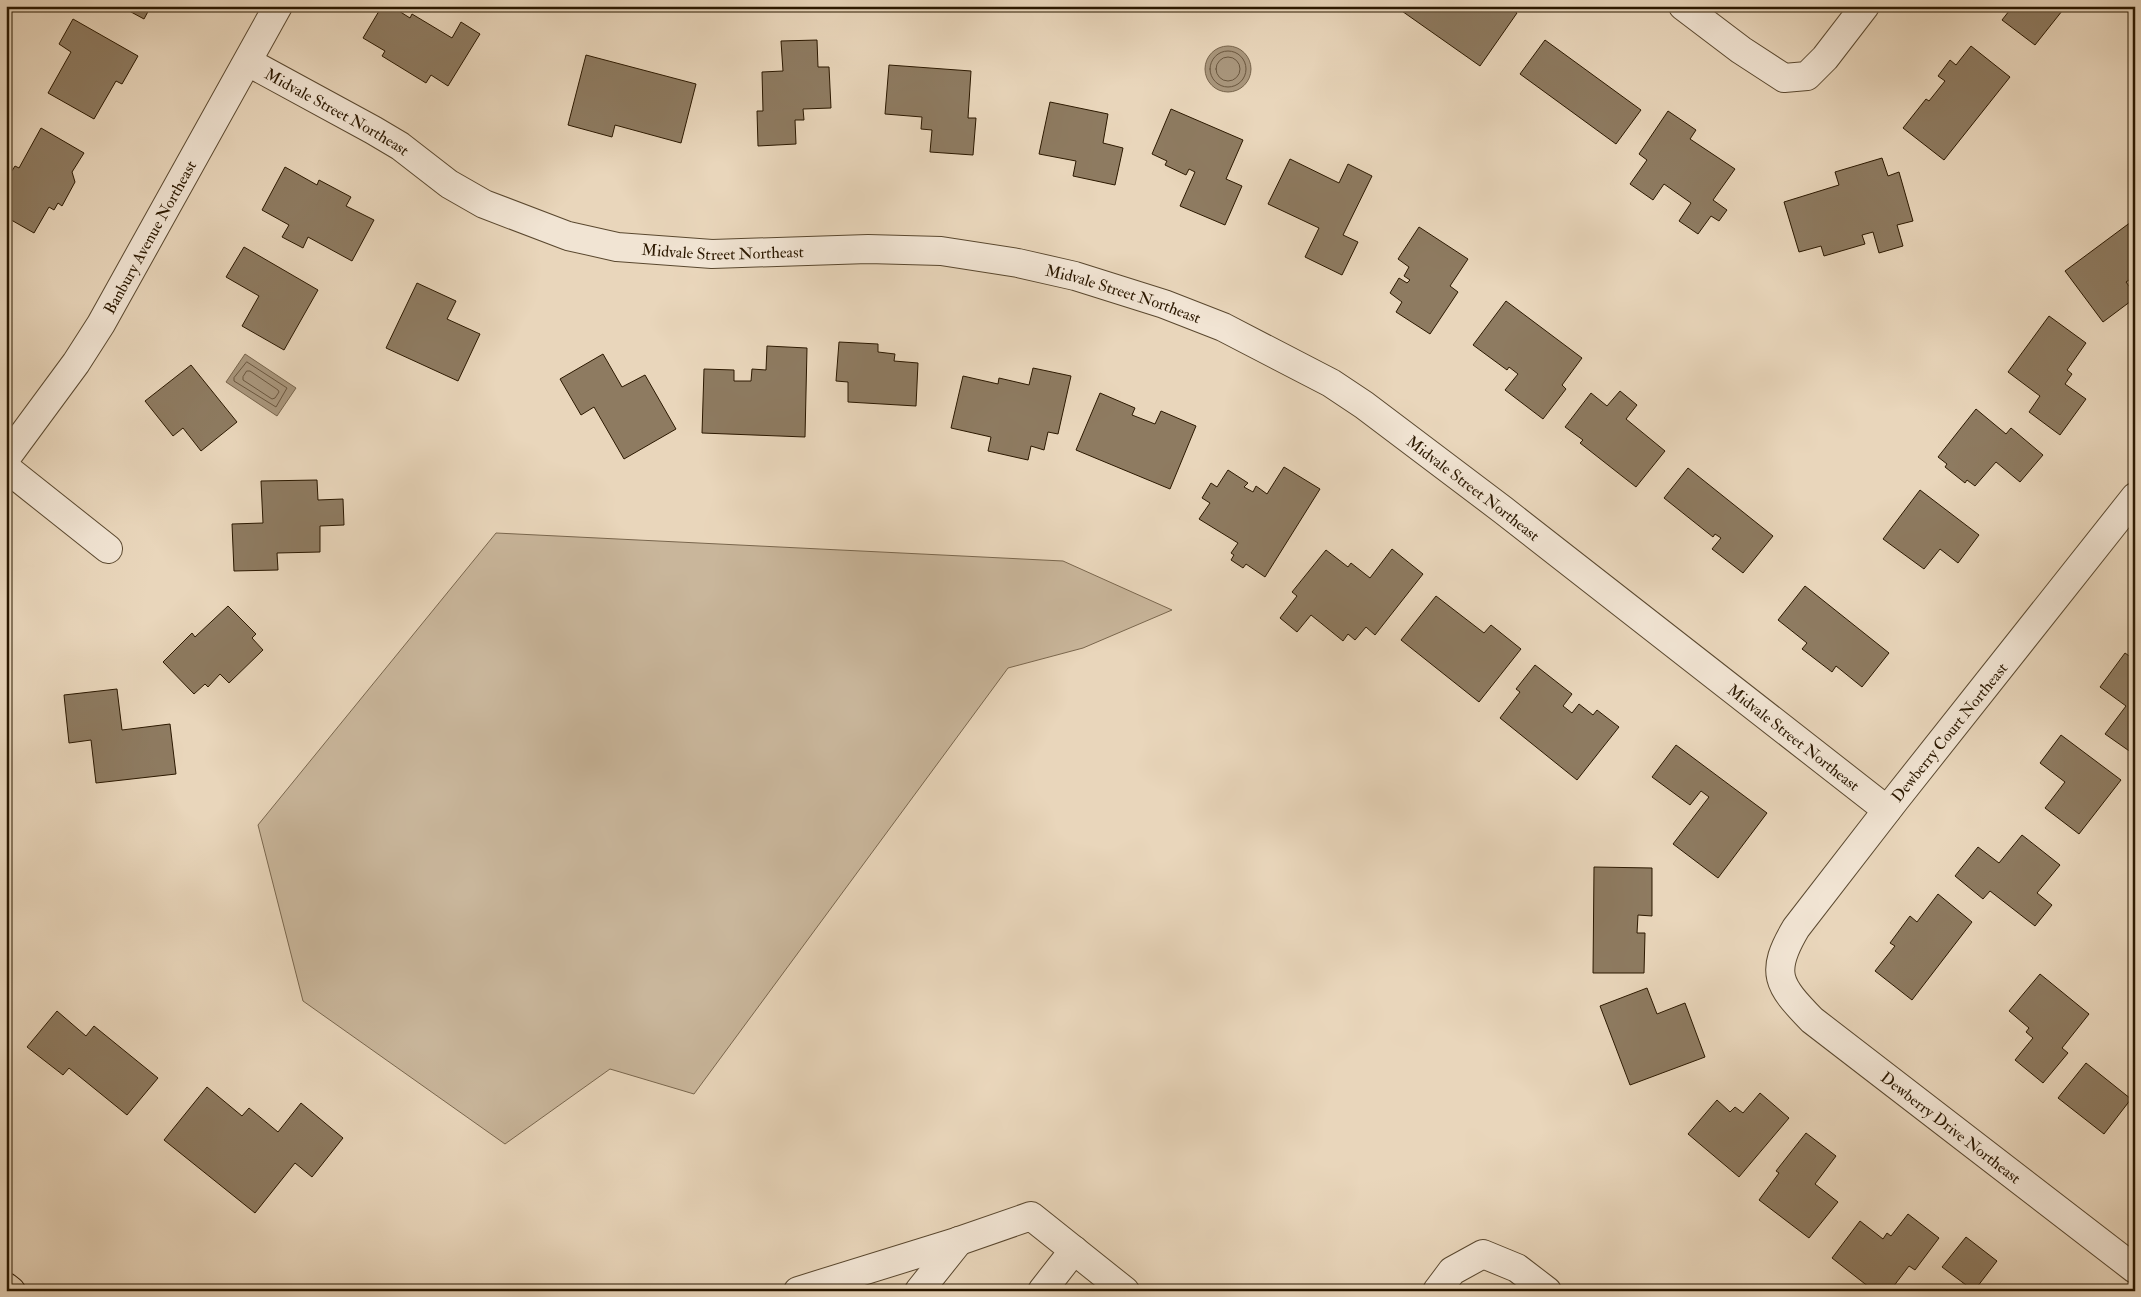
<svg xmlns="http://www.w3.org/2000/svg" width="2141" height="1297" font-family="'IM FELL Double Pica',serif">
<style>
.green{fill:#c9b69b;stroke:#7a674e}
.water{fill:#a8957b;stroke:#76634a}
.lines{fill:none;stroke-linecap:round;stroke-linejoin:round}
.shore{stroke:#6a563e;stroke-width:1}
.building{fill:#8e7b61;stroke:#2b1800}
.minor-casing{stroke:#5a482f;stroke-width:30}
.major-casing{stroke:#2b1800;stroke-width:30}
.minor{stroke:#f1e4d3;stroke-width:28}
.major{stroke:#e9d6bb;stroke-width:28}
.labels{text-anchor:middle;stroke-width:4;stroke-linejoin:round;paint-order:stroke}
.street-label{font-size:16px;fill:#2b1800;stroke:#f1e4d3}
</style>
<rect width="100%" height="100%" fill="#e9d6bb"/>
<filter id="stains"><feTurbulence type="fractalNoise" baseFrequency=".004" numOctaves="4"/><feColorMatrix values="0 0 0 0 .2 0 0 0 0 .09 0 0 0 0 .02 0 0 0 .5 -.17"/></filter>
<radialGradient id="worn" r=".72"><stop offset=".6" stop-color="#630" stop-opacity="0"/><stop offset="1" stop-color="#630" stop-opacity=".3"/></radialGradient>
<path class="green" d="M496,533L1063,561L1172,610L1083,648L1008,668L694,1094L610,1069L505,1144L303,1001L258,825Z"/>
<path class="water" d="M1205 69a23 23 0 1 1 46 0a23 23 0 1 1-46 0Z
M245,354L296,388L277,416L226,382Z"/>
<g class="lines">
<path class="shore" d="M1210 69a18 18 0 1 1 36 0a18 18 0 1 1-36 0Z
M1216 69a12 12 0 1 1 24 0a12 12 0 1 1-24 0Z
M247,362L287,388L276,407L234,381V378Z
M247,371H250L278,390L279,392L275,398L272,399L243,380V377Z"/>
</g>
<path class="building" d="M120,6H151L144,19Z
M382,6H391L410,18L412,14L452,38L461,22L480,34L448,86L431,75L426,83L382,56L385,51L363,38Z
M1401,6H1508L1517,13L1480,66L1399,9Z
M2013,6H2066L2035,45L2002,20Z
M73,19L138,56L122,84L116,81L94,119L48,93L71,52L59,44Z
M817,40L818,67H829L831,108L803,109L804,120H795L796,144L758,146L757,111H763L762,72L783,71L781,41Z
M1545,40L1641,110L1616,144L1520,74Z
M1971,46L2010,77L1944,160L1903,128L1926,99L1929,101L1945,81L1938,76L1950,60L1956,65Z
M586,55L696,84L681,143L615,125L612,137L568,125Z
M889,65L971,71L968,118H976L973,155L930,152L932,130L921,129L922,117L885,114Z
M1050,102L1108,114L1103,143L1123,148L1115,185L1073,176L1076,161L1039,154Z
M1171,109L1243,140L1226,179L1242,186L1225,225L1180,206L1195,172L1189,169L1186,175L1165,165L1167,161L1152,154Z
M1668,111L1696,130L1690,139L1735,169L1713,200L1727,210L1719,221L1711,216L1698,234L1679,221L1691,203L1664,184L1653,200L1630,184L1647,160L1639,154Z
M41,128L84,153L72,172L75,182L62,206L58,203L54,210L49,207L34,233L6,217V180L15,166L19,168Z
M1882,158L1888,176L1899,172L1913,221L1897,225L1903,246L1879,253L1873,232L1862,235L1865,244L1824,256L1821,246L1799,252L1784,202L1839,185L1835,172Z
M1290,159L1339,183L1348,164L1372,176L1343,235L1358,242L1342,275L1305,257L1319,228L1268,204Z
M285,167L317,185L319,180L351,197L346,206L374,220L352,261L308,237L303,248L282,237L289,225L262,210Z
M2135,219V276L2126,282L2135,294V298L2103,322L2065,271Z
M1419,227L1468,259L1450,286L1458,292L1430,334L1396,312L1402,302L1390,293L1399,278L1407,283L1410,280L1404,276L1409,267L1398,259Z
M244,247L318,290L284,350L242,326L259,296L226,277Z
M417,283L456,301L447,319L480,334L458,381L386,348Z
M1506,301L1582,358L1562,385L1566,389L1543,419L1505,390L1518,374L1509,367L1507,370L1473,345Z
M2049,316L2086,343L2067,370L2072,374L2065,384L2086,399L2060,435L2029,412L2040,396L2008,372Z
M839,342L878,344V352L895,354L894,361L918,363L916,406L848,402V382L836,381Z
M767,346L807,348L805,437L702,433L704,369L734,370V381H751L752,369L766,370Z
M603,354L622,387L645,375L676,429L624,459L594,407L581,415L560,379Z
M191,365L237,422L201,451L183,428L173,436L145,401Z
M1033,368L1071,376L1058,434L1048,432L1044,450L1031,446L1028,460L988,451L991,437L951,428L963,376L998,384L999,378L1029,385Z
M1620,391L1637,405L1626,419L1665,451L1636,487L1580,443L1583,440L1565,427L1591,393L1607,406Z
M1100,393L1135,408L1132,415L1155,424L1161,411L1196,426L1170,489L1076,450Z
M1976,409L2006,434L2011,428L2043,455L2020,482L1996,462L1975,486L1967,480L1965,483L1945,467L1947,464L1938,457Z
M1284,467L1320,489L1265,577L1246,564L1243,568L1231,560L1234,555L1231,553L1238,543L1199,519L1210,503L1202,498L1211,483L1217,487L1228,470L1248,483L1244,487L1253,492L1256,486L1267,494Z
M1688,468L1773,536L1743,573L1712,549L1721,538L1715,534L1713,537L1664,498Z
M317,480L318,500L343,499L344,525L320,526V552L277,553L278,570L234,571L232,524L263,523L261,481Z
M1920,490L1979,535L1958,563L1940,549L1924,569L1883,539Z
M1392,549L1423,574L1375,635L1366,627L1355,640L1348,634L1343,641L1311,615L1297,632L1280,618L1297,596L1292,592L1326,550L1348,567L1351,563L1370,578Z
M1805,586L1889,653L1862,687L1836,666L1832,672L1802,649L1807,643L1778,620Z
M1436,596L1484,633L1491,625L1521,649L1479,702L1401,640Z
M228,606L256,634L252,638L263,650L229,683L220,674L208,687L205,684L194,694L163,662L192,633L195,637Z
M6,619L11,624L6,629Z
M2125,653L2135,660V755L2105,734L2126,706L2100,687Z
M1535,665L1572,694L1563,706L1572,713L1579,704L1593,715L1597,710L1619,727L1577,780L1500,718L1520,692L1516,689Z
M117,689L122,730L170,724L176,774L96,783L91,740L69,743L64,695Z
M2061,735L2121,780L2079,834L2045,808L2065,782L2040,763Z
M1676,745L1767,813L1718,878L1673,844L1709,797L1701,791L1690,805L1652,777Z
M2022,835L2060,865L2037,893L2052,905L2035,926L1990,891L1983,899L1955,876L1978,847L1999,863Z
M1594,867L1652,868V916L1638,915L1637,933H1645L1644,973H1593Z
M1938,894L1972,922L1912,1000L1875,971L1895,946L1890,943L1910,916L1917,922Z
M2040,974L2089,1014L2062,1048L2068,1053L2043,1083L2015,1060L2033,1038L2026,1032L2029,1028L2009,1011Z
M1647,988L1657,1014L1685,1003L1705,1057L1630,1085L1600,1006Z
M57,1011L86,1036L94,1026L158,1078L127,1115L69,1068L63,1075L27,1047Z
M2086,1063L2131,1099L2104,1134L2058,1098Z
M207,1087L242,1116L249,1108L278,1132L301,1103L343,1138L312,1177L295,1163L255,1213L164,1140Z
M1760,1093L1789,1118L1739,1177L1688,1134L1717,1100L1730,1112L1735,1107L1743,1113Z
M1806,1133L1836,1156L1815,1184L1838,1202L1809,1238L1759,1200L1779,1173L1776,1171Z
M1908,1214L1939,1238L1915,1270L1909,1266L1890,1291H1874L1832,1258L1860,1221L1883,1239L1887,1233L1891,1236Z
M1966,1237L1997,1261L1974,1291L1942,1267Z"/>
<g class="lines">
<g class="minor-casing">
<g id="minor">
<path d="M1683,6L1741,50L1784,78L1807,76L1825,58L1865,6"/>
<path id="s1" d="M248,62L373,130L400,146L449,184L484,204L568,236L617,247L712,254L868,249L941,251L1018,263L1075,276L1164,304L1223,327L1331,383L1364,405L1503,510L1887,810"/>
<path id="s2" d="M6,458L76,363L101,324L278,6"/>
<path d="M6,468L108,549"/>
<path id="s3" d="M2135,497L1895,800L1796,928C1769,973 1778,985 1812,1020L2135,1269"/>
<path d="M798,1291L959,1241L1031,1216L1125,1291"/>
<path d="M919,1291L959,1241"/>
<path d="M1042,1291L1074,1250"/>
<path d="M1437,1291L1452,1271L1483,1254L1517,1268L1547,1291"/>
</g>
</g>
<g class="major-casing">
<path id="major" d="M6,1287L11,1291"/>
</g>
<use href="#minor" class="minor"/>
<use href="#major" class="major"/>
</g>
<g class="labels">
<g class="street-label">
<text dy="6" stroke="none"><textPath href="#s1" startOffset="102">Midvale Street Northeast</textPath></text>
<text dy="6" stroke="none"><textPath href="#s2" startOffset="264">Banbury Avenue Northeast</textPath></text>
<text dy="6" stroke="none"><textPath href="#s1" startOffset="522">Midvale Street Northeast</textPath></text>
<text dy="6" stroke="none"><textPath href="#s1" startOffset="928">Midvale Street Northeast</textPath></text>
<text dy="6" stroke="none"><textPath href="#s1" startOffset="1332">Midvale Street Northeast</textPath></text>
<text transform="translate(1949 732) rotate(-51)" y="6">Dewberry Court Northeast</text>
<text dy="6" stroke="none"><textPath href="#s1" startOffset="1738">Midvale Street Northeast</textPath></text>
<text dy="6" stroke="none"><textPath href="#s3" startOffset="830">Dewberry Drive Northeast</textPath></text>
</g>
</g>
<rect width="2141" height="1297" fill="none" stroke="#e9d6bb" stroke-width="25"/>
<rect x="8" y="8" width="2126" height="1282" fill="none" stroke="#2b1800" stroke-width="2.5"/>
<rect x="12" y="12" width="2116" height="1272" fill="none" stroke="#2b1800"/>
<rect width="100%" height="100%" filter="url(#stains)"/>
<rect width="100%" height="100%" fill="url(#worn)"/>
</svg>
